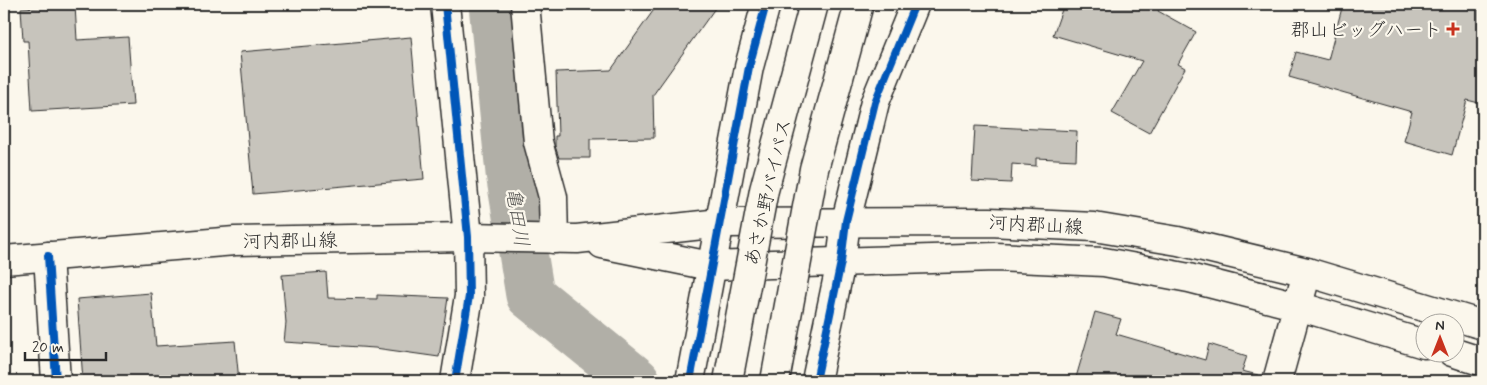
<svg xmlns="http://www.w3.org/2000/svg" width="1487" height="385" font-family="Mynerve,'Klee One',sans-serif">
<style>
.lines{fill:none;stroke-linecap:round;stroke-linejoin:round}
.river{stroke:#b1afa7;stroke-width:49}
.building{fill:#c7c4bc;stroke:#2b2b2b}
.street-casing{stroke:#2b2b2b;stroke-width:31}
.secondary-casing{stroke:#2b2b2b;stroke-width:31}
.street{stroke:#fbf7ec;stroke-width:28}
.secondary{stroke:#fbf7ec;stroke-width:28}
.highway-bridge-casing{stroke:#2b2b2b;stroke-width:31;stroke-linecap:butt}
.highway-bridge{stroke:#fbf7ec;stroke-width:28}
.cycleway-casing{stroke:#fbf7ec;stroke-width:11}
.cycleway{stroke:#0057b8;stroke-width:8}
.poi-dot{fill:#c8321e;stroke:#fbf7ec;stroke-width:2}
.labels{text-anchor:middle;stroke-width:4.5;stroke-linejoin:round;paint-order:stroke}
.poi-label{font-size:19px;fill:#2b2b2b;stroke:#fbf7ec;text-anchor:end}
.street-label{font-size:19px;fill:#2b2b2b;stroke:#fbf7ec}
.water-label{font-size:20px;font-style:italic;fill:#5a5956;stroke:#fbf7ec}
</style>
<rect width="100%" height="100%" fill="#fbf7ec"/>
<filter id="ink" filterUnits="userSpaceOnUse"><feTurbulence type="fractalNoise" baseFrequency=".02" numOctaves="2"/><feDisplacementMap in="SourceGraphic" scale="10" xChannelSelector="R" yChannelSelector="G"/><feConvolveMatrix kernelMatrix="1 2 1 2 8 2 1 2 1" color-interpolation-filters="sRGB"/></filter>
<g filter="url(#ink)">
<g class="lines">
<path class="river" d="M493,4L510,173L530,295L636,381"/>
</g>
<path class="building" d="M658,4H718L653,95L654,138L590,139V158H559L555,146V136H558L556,72L611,70Z
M1064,4H1160L1158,11L1196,32L1178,64L1185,68L1149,133L1112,113L1142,61L1053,35Z
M1343,4H1483V104L1467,100L1452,155L1404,141L1412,112L1289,77L1296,52L1328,60Z
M75,5L77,40L128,37L133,105L32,111L28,41H23L21,8Z
M411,37L424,179L253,194L240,52Z
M975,126L1077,131L1076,160L1036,158V166L1012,164L1011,183L972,181Z
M326,272L328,298L377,299V295L448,298L439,357L375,348L284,342L286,323L282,275Z
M151,293L156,346L235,341L239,381H83L77,299Z
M1095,312L1121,319L1116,334L1205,360L1209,344L1247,356L1242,371L1258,375V381H1075Z"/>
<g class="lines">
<g class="street-casing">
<path id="street" d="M445,4L468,237L469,296L455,381
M525,4L538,142L553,197L554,239
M48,256L56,381
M690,381L749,67L766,4
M816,381L841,262L846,221L875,102L915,4
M1277,381L1307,272"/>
</g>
<g class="secondary-casing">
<path id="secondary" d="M602,244L710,266L995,257L1104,262L1189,278L1298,306L1424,344
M4,260L235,241L468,237L577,239L720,223L990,222L1094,227L1178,241L1307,272L1483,325
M1452,352L1483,362"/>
</g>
<use href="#street" class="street"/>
<use href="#secondary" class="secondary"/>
<g class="highway-bridge-casing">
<path id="highway-bridge" d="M728,381L764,190L814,4
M775,381L814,169L859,4"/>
</g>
<use href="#highway-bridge" class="highway-bridge"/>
<g class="cycleway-casing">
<path id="cycleway" d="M445,4L468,237L469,296L455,381
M48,256L56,381
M690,381L749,67L766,4
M816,381L841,262L846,221L875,102L915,4"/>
</g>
<use href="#cycleway" class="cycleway"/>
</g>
</g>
<path class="poi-dot" d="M1450.5 21.5h5v5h5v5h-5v5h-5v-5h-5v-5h5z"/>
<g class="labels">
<g class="poi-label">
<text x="1442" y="36">郡山ビッグハート</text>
</g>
<g class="street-label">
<text transform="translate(767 192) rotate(-77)" y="7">あさか野バイパス</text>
<text transform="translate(1036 224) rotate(3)" y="7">河内郡山線</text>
<text transform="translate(290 240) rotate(-1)" y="7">河内郡山線</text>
</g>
<g class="water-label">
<text transform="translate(518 217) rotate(81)" y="7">亀田川</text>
</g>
</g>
<rect width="1487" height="385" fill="none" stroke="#fbf7ec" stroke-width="20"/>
<rect x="10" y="10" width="1467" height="365" fill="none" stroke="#2b2b2b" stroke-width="2" filter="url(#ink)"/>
<g transform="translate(1440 338)"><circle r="24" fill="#fbf7ec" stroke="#a8a59f"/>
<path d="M0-4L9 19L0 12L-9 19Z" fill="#c8321e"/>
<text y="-8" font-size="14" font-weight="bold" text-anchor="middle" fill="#2b2b2b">N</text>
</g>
<path d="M25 352v8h81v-8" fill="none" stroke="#2b2b2b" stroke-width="2.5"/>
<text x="32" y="352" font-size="15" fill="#2b2b2b" stroke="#fbf7ec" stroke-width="4" paint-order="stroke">20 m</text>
</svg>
